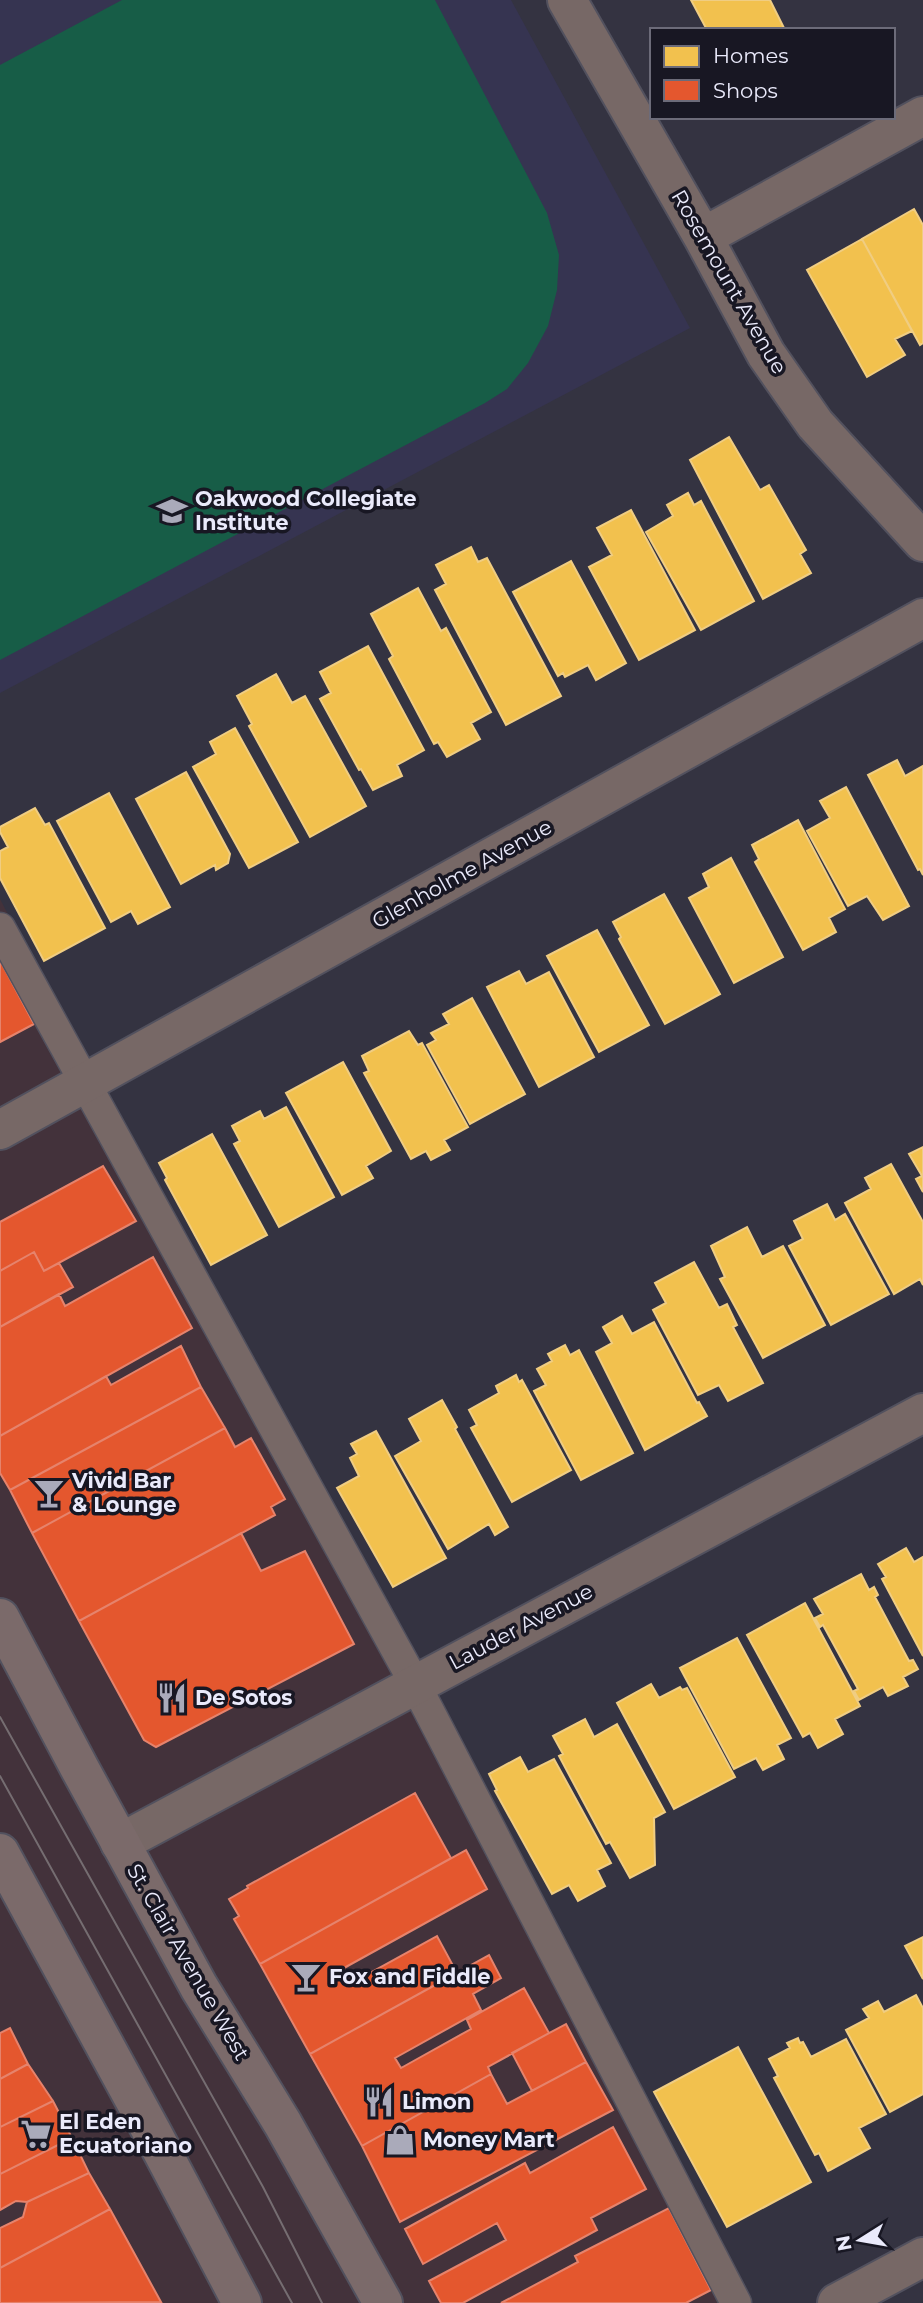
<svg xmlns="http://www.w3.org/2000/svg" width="923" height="2303" font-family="Montserrat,sans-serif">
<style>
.commercial{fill:#43323b}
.built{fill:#363451}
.green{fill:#175d47}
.homes{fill:#f2c14e;stroke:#f0cd82;stroke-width:2}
.shops{fill:#e4572e;stroke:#e6836c;stroke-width:2}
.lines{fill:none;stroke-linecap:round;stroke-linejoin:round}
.lane-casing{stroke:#52515e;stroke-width:33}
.street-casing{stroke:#52515e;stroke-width:42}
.secondary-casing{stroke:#52515e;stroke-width:42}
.lane{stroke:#776866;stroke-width:30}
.street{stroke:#776866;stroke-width:38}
.secondary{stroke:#7b6a6a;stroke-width:38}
.tram{stroke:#756d71;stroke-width:2}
.labels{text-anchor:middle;stroke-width:7;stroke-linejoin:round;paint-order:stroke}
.street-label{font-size:21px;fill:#eaeafb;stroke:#181723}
.poi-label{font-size:21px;font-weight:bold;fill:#eaeafb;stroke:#181723;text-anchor:start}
</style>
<rect width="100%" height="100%" fill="#343341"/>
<path class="commercial" d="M0,899L389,1648L729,2303H0Z"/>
<path class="built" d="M0,0H511L690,328L0,693Z"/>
<path class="green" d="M122,0H435L547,213L559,255L557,290L548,326L528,363L507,389L485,403L0,660V65Z"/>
<path class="homes" d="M691,0H770L785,30H707Z
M914,209L923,225V343L920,345L862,239Z
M862,239L912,331L895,339L905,355L867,377L807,270Z
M729,437L760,490L769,485L806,550L800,554L811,573L763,599L690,460Z
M688,493L694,505L701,501L754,601L701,630L646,532L673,516L667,505Z
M631,510L695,630L639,660L589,567L612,555L597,528Z
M471,547L478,562L487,558L561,696L506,725L435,590L446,584L436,565Z
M571,561L626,663L596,680L588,665L565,677L563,673L558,676L513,592Z
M418,588L441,631L446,628L491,712L471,723L480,739L447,757L438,742L434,744L389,659L393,656L371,614Z
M368,646L424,750L397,765L402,776L373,790L361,769L359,770L320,699L331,693L320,672Z
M276,674L292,703L305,696L366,806L310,837L249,726L252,724L237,696Z
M235,728L298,842L249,868L193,767L216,754L210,742Z
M897,760L905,776L923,766V875L920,869L918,870L868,775Z
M186,772L230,854L228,863L216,870L215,865L181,884L136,799Z
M846,787L909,906L883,920L867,896L848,906L807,831L830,818L820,801Z
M109,793L170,907L138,924L131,911L111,922L57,821Z
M35,808L45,825L49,823L105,928L44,961L0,878V851L8,847L0,832V827Z
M798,820L845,909L829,918L836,932L803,950L755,862L759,859L752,845Z
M731,858L783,957L734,983L689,898L709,887L703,874Z
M664,894L720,994L665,1024L619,939L621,937L613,922Z
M597,930L649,1025L599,1052L547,956Z
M519,971L526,984L549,972L594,1057L539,1087L487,987Z
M472,998L525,1094L470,1124L427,1045L436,1040L431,1033L449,1024L443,1014Z
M409,1031L418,1045L422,1043L468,1127L444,1140L450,1150L431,1160L426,1151L411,1159L364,1073L369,1071L362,1056Z
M343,1062L391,1151L366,1166L373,1178L342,1195L286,1093Z
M286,1107L334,1197L279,1227L234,1144L240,1141L232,1126L260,1111L264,1119Z
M212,1134L267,1235L211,1265L165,1180L167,1178L159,1163Z
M923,1147V1192L916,1179L922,1176L909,1154Z
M891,1164L923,1222V1285L920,1279L894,1294L845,1203L871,1189L865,1178Z
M827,1204L835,1220L845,1214L889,1294L831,1325L789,1246L803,1239L794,1221Z
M747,1227L762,1257L783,1246L825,1325L763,1358L720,1279L725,1277L711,1246Z
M694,1262L719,1308L727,1304L737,1325L733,1327L763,1383L728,1401L719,1385L698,1395L653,1310L666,1303L655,1283Z
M622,1316L632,1334L654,1322L697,1403L699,1402L707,1416L645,1450L596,1352L612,1343L603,1327Z
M565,1345L570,1355L579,1350L633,1453L581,1480L534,1391L546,1385L537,1369L552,1361L548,1354Z
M516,1375L519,1382L522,1380L571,1470L512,1502L471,1428L477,1425L469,1410L499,1393L496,1386Z
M442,1400L457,1427L455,1429L508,1527L495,1535L489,1524L448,1549L395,1456L421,1441L409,1419Z
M376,1431L446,1558L393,1587L337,1488L359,1476L350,1458L357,1454L351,1444Z
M906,1548L914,1562L923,1557V1656L882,1579L886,1577L878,1564Z
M861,1574L869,1590L874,1587L878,1595L875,1597L909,1661L913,1660L918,1669L903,1677L908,1686L888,1696L883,1687L859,1700L854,1691L858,1689L823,1625L820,1627L815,1618L823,1614L814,1599Z
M805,1603L860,1706L835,1719L843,1734L818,1748L810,1733L803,1737L747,1635Z
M737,1638L791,1738L777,1745L784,1759L763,1770L756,1758L734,1769L680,1668Z
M651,1684L659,1698L680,1687L682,1690L687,1688L735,1777L674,1809L617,1703Z
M585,1719L594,1737L617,1724L665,1812L654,1818L655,1865L630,1878L610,1842L606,1844L559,1756L563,1754L553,1736Z
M520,1757L528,1772L554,1759L611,1863L597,1870L605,1886L578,1901L569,1885L552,1894L495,1791L497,1790L489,1774Z
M923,1937V1979L905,1946Z
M916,1995L923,2008V2094L890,2112L846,2030L869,2018L863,2009L878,2001L884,2012Z
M798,2038L800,2043L803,2042L811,2057L846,2039L886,2114L859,2128L870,2148L830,2170L828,2171L819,2153L815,2155L774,2078L778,2076L769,2059L790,2048L787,2043Z
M738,2047L811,2182L727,2227L654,2092Z"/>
<path class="shops" d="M0,960L34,1024L0,1042Z
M103,1166L136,1221L44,1271L34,1252L0,1271V1222Z
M34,1252L44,1271L59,1263L73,1287L0,1327V1271Z
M153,1257L192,1328L0,1436V1327L59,1294L65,1306Z
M181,1346L201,1387L10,1490L0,1473V1436L106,1376L111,1385Z
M201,1387L225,1428L32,1533L10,1490Z
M225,1428L235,1447L251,1438L285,1499L271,1507L275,1515L79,1621L32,1533Z
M241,1533L261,1571L305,1551L354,1644L156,1747L144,1740L79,1621Z
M415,1793L451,1858L260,1964L234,1919L239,1916L229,1899L248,1888L247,1886Z
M466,1850L487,1889L344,1968L352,1983L437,1936L457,1973L310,2054L260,1964Z
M489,1955L501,1978L473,1994L481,2010L395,2058L401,2068L471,2029L467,2020L524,1988L549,2033L488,2067L491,2074L362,2146L310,2054Z
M566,2024L586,2062L532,2091L512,2053Z
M10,2028L28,2064L0,2079V2033Z
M586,2062L613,2110L400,2222L362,2146L491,2074L507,2104Z
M28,2064L53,2101L0,2127V2079Z
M53,2101L72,2138L0,2174V2127Z
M613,2127L646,2189L591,2218L597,2230L463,2303H441L429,2281L506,2240L497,2223L423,2264L405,2229L525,2163L530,2173Z
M72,2138L89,2173L27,2202L16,2201L0,2210V2174Z
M89,2173L110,2209L0,2268V2228L23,2217L27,2202Z
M669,2208L711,2290L686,2303H501L578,2262L575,2256Z
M110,2209L161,2302L0,2303V2268Z"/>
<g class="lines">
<g class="lane-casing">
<path id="lane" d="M0,928L415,1684L736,2303"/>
</g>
<g class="street-casing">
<path id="street" d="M567,0L703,237L766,354L815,424L923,542
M703,237L923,116
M0,1130L923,618
M120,1843L923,1413
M837,2303L923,2257"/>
</g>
<g class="secondary-casing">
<path id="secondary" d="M0,1618L80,1769L199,1987L283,2124L383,2303
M0,1853L154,2136L242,2303"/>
</g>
<use href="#lane" class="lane"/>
<use href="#street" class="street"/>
<use href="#secondary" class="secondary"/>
<path class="tram" d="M0,1717L263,2187L322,2303
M0,1776L292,2303"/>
</g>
<defs>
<g id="school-bare" transform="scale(2.415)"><path d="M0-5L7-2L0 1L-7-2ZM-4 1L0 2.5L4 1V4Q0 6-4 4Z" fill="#aaaaba" stroke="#181723" stroke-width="2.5" paint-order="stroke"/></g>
<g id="bar-bare" transform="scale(2.415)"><path d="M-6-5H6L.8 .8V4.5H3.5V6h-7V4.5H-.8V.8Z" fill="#aaaaba" stroke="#181723" stroke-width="2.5" paint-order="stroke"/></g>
<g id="restaurant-bare" transform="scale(2.415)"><path d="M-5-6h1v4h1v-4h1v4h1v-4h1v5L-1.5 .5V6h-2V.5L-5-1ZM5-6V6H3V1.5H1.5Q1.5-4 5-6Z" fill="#aaaaba" stroke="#181723" stroke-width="2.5" paint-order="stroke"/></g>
<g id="supermarket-bare" transform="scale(2.415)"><path d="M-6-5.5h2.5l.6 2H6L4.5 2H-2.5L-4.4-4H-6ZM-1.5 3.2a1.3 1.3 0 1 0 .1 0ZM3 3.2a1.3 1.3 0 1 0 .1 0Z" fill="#aaaaba" stroke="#181723" stroke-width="2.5" paint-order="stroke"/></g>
<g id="shop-bare" transform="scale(2.415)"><path d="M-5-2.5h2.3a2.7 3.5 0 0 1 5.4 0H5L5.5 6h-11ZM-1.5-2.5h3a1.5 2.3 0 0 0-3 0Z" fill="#aaaaba" stroke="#181723" stroke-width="2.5" paint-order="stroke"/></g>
</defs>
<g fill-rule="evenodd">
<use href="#school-bare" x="172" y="511"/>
<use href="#bar-bare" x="49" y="1493"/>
<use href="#restaurant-bare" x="172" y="1698"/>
<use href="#bar-bare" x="306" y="1977"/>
<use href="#restaurant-bare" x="379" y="2102"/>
<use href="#supermarket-bare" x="36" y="2134"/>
<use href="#shop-bare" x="400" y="2140"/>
</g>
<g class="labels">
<g class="street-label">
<text transform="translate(729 282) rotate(60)" y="7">Rosemount Avenue</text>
<text transform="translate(462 874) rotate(-29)" y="7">Glenholme Avenue</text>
<text transform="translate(521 1627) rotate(-28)" y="7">Lauder Avenue</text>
<text transform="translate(188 1962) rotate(60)" y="7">St. Clair Avenue West</text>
</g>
<g class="poi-label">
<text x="195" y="506">Oakwood Collegiate<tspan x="195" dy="24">Institute</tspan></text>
<text x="72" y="1488">Vivid Bar<tspan x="72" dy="24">&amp; Lounge</tspan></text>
<text x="195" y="1705">De Sotos</text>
<text x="329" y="1984">Fox and Fiddle</text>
<text x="402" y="2109">Limon</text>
<text x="59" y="2129">El Eden<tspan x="59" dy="24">Ecuatoriano</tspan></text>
<text x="423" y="2147">Money Mart</text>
</g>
</g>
<rect x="650" y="28" width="245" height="91" fill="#181723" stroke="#6c6b79" stroke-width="2"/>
<rect x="664" y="46" width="35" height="21" fill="#f2c14e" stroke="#6c6b79" stroke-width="2"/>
<text x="713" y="63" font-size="21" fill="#eaeafb">Homes</text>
<rect x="664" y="80" width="35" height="21" fill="#e4572e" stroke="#6c6b79" stroke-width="2"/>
<text x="713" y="98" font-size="21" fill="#eaeafb">Shops</text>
<g transform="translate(860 2240) rotate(259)" stroke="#181723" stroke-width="5" paint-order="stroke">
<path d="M0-5L12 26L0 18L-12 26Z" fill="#eaeafb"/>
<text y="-10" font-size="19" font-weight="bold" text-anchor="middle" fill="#eaeafb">N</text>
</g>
</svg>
